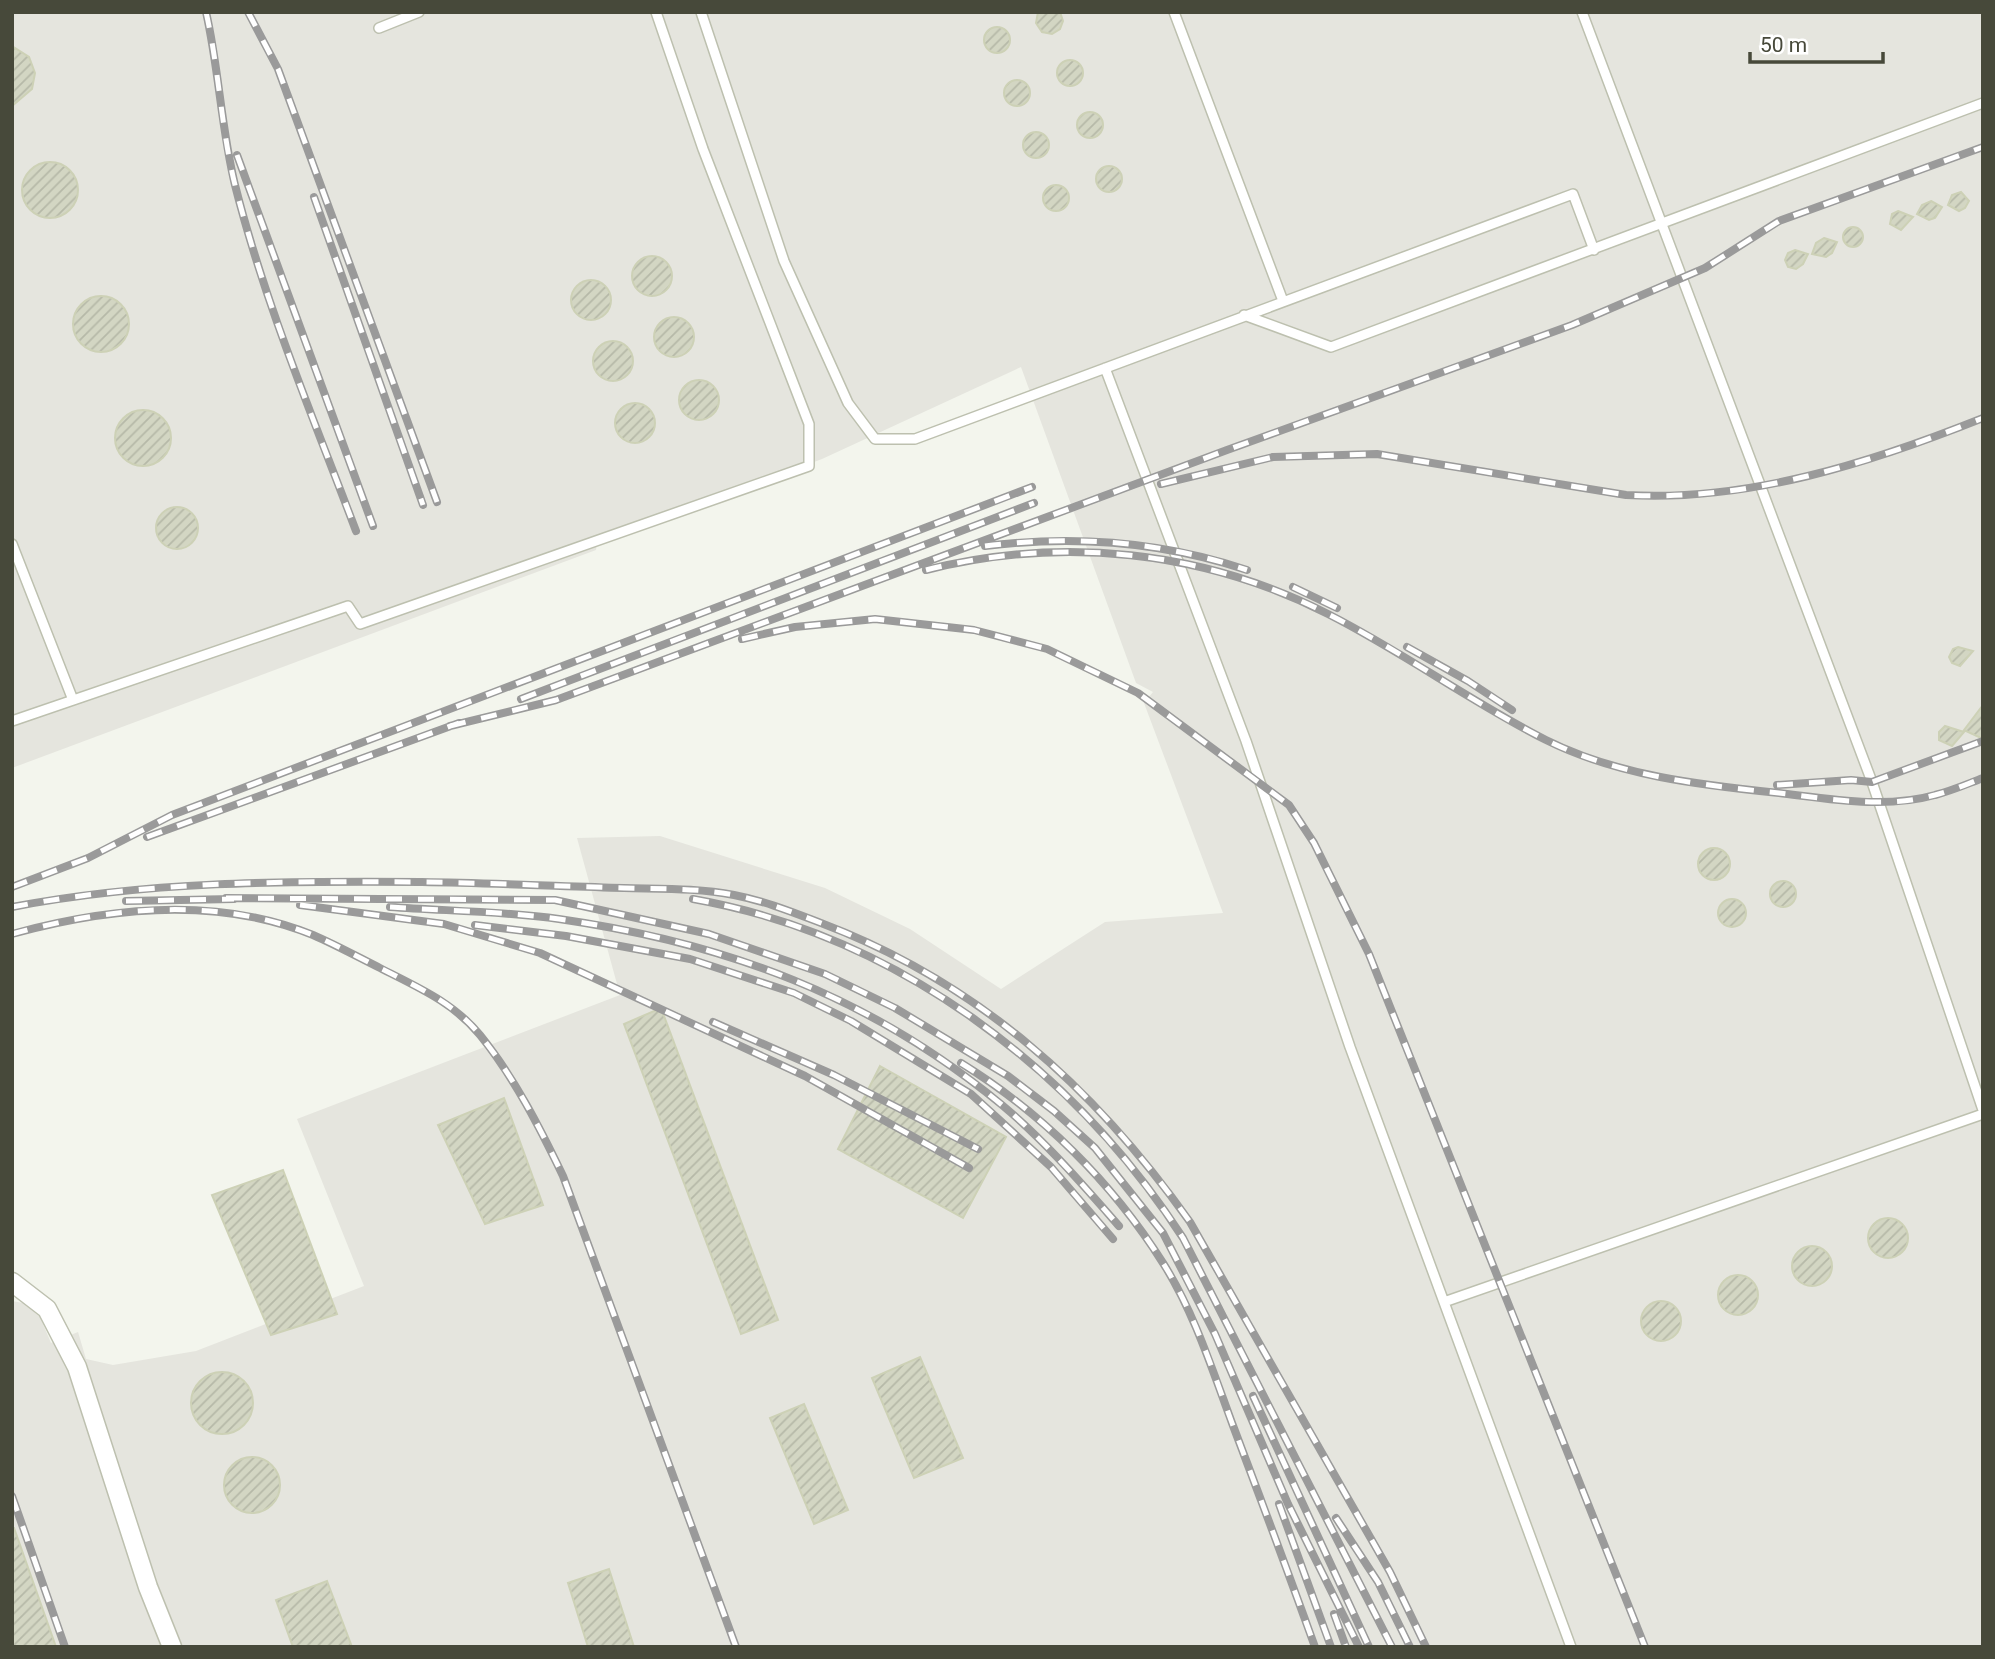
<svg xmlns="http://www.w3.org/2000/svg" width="1995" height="1659" font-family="Roboto,sans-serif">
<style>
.industrial{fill:#e5e5de}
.building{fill:url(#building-hatch);stroke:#cdd1b6;stroke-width:2}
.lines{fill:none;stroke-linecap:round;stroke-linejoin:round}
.lane-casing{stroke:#bdc0af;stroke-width:12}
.street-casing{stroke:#bdc0af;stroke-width:21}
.lane{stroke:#fff;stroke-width:9}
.street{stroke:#fff;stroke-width:18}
.rail-casing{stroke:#9a9a9a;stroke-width:8}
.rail{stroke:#fff;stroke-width:5;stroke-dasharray:16;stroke-linecap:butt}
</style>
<defs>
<pattern id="building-hatch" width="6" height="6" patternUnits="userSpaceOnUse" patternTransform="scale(1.75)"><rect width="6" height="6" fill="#d3d6c3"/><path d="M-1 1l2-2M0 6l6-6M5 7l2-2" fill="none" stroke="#b6b9a8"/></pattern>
</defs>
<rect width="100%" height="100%" fill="#f3f5ed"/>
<path class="industrial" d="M12,12H1983V1647H12V1301L23,1303L40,1317L51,1343L78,1332L86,1359L113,1365L196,1351L364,1286L297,1119L620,995L577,838L660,836L825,888L910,929L1001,989L1105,922L1223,913L1144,703L1153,692L1136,683L1021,367L822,459L597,544L596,550L12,768Z"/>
<path class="building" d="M1038,12H1060L1063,21L1060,29L1052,34L1042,32L1036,23Z
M984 40a13 13 0 1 1 26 0a13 13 0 1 1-26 0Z
M12,46L29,57L35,73L32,89L12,106Z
M1057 73a13 13 0 1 1 26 0a13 13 0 1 1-26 0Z
M1004 93a13 13 0 1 1 26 0a13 13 0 1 1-26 0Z
M1077 125a13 13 0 1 1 26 0a13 13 0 1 1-26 0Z
M1023 145a13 13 0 1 1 26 0a13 13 0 1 1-26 0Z
M22 190a28 28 0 1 1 56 0a28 28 0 1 1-56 0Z
M1096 179a13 13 0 1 1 26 0a13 13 0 1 1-26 0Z
M1043 198a13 13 0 1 1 26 0a13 13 0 1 1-26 0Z
M1961,192L1969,201L1965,208L1959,211L1948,205L1952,195Z
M1931,201L1942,207L1935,218L1929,220L1917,214L1922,205Z
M1898,211L1913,217L1901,230L1890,224L1892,214Z
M1843 237a10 10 0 1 1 20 0a10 10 0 1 1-20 0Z
M1824,238L1837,242L1832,253L1826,257L1812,254L1816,243Z
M1795,250L1808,254L1803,264L1796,269L1788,267L1785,260L1788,253Z
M632 276a20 20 0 1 1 40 0a20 20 0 1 1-40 0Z
M571 300a20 20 0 1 1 40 0a20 20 0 1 1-40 0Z
M73 324a28 28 0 1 1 56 0a28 28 0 1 1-56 0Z
M654 337a20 20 0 1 1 40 0a20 20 0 1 1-40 0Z
M593 361a20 20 0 1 1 40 0a20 20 0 1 1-40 0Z
M679 400a20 20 0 1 1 40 0a20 20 0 1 1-40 0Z
M615 423a20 20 0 1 1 40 0a20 20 0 1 1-40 0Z
M115 438a28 28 0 1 1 56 0a28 28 0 1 1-56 0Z
M156 528a21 21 0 1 1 42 0a21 21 0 1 1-42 0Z
M1958,647L1973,651L1960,666L1952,663L1949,657L1953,649Z
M1983,705V739L1964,730Z
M1945,726L1964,732L1952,746L1939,740V732Z
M1698 864a16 16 0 1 1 32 0a16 16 0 1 1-32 0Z
M1770 894a13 13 0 1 1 26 0a13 13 0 1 1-26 0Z
M1718 913a14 14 0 1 1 28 0a14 14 0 1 1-28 0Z
M661,1008L778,1320L741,1334L624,1024Z
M880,1066L1006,1137L963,1218L838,1149Z
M504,1098L543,1205L485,1224L438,1125Z
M283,1170L337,1314L271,1335L212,1195Z
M1868 1238a20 20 0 1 1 40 0a20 20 0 1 1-40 0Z
M1792 1266a20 20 0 1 1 40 0a20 20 0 1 1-40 0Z
M1718 1295a20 20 0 1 1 40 0a20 20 0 1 1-40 0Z
M1641 1321a20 20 0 1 1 40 0a20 20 0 1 1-40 0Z
M920,1357L963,1458L914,1478L872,1378Z
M191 1403a31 31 0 1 1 62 0a31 31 0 1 1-62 0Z
M804,1404L848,1510L814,1524L770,1418Z
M224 1485a28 28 0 1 1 56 0a28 28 0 1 1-56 0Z
M12,1528H14L56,1647H12Z
M609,1569L634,1647H588L568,1583Z
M327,1581L352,1647H293L276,1600Z"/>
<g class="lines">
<g class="lane-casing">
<path id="lane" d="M701,12L784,261L848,403L875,439H915L1573,194L1594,250
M1174,12L1283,301
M1582,12L1872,782L1983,1110
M379,28L419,12
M1244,315L1331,347L1983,103
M1105,368L1246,741L1350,1047L1571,1647
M12,544L73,700
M12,721L348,606L360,624L809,466V424L703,149L656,12
M1444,1302L1983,1114"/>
</g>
<g class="street-casing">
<path id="street" d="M12,1282L47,1309L77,1367L148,1587L172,1647"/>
</g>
<use href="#lane" class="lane"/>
<use href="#street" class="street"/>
<g class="rail-casing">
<path id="rail" d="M206,12C219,69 221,128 235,185C265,304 313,417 356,531
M248,12L278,69L437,502
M237,155L373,526
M314,197L423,505
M1161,484L1273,457L1377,454L1626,495C1748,502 1870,463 1983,418
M985,546C1075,535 1161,541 1247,570
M926,570C1061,536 1203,550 1328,614C1403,652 1471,702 1546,740C1618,776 1701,785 1779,793C1830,799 1885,809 1935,795C1951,791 1967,784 1983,778
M1293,587L1337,608
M742,639L795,627L875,619L974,630L1047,649L1138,693L1289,805L1314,843L1369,954L1645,1647
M1407,647L1468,681L1512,710
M521,699L1034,503
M450,726L556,700L1227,450L1572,325L1705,268L1779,221L1983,147
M1777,785L1851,780L1872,782L1983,741
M147,837L459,723
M12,887L88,858L172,815L1032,487
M226,898L555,900L709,934L825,974L895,1008L1008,1076L1054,1111L1095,1148L1163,1233L1215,1334L1288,1504L1359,1647
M693,899C896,935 1072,1067 1183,1238L1392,1647
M126,901L234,899
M300,905L444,924L540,953L805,1076L969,1168
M12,907C147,881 284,881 422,882C489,883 556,886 624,888C661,889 698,888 734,895C765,901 792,912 821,923C977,982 1094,1087 1190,1222L1390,1572L1426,1647
M390,907C446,911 503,911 559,919C726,943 870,996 1002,1105C1045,1141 1082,1184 1119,1226
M475,925L566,936L690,959L794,993L851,1021L971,1094L1051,1167L1113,1239
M12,934C110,907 217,896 313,935C336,945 358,957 380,968C417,987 453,1002 480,1035C514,1077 540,1128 563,1176L736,1647
M713,1022L834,1075L978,1149
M961,1063C1042,1113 1112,1182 1163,1263C1194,1312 1212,1369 1232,1423C1260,1497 1288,1572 1315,1647
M1253,1396L1369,1647
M12,1496L65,1647
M1279,1504L1331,1647
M1336,1518L1378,1582L1410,1647
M1334,1614L1346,1647"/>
</g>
<use href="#rail" class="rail"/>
</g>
<rect width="1995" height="1659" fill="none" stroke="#47493a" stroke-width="28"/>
<path d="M1750 52v10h133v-10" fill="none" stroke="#47493a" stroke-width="3.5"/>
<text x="1760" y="52" font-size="21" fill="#47493a" stroke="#ffffff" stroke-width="5" paint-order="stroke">50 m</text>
</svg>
